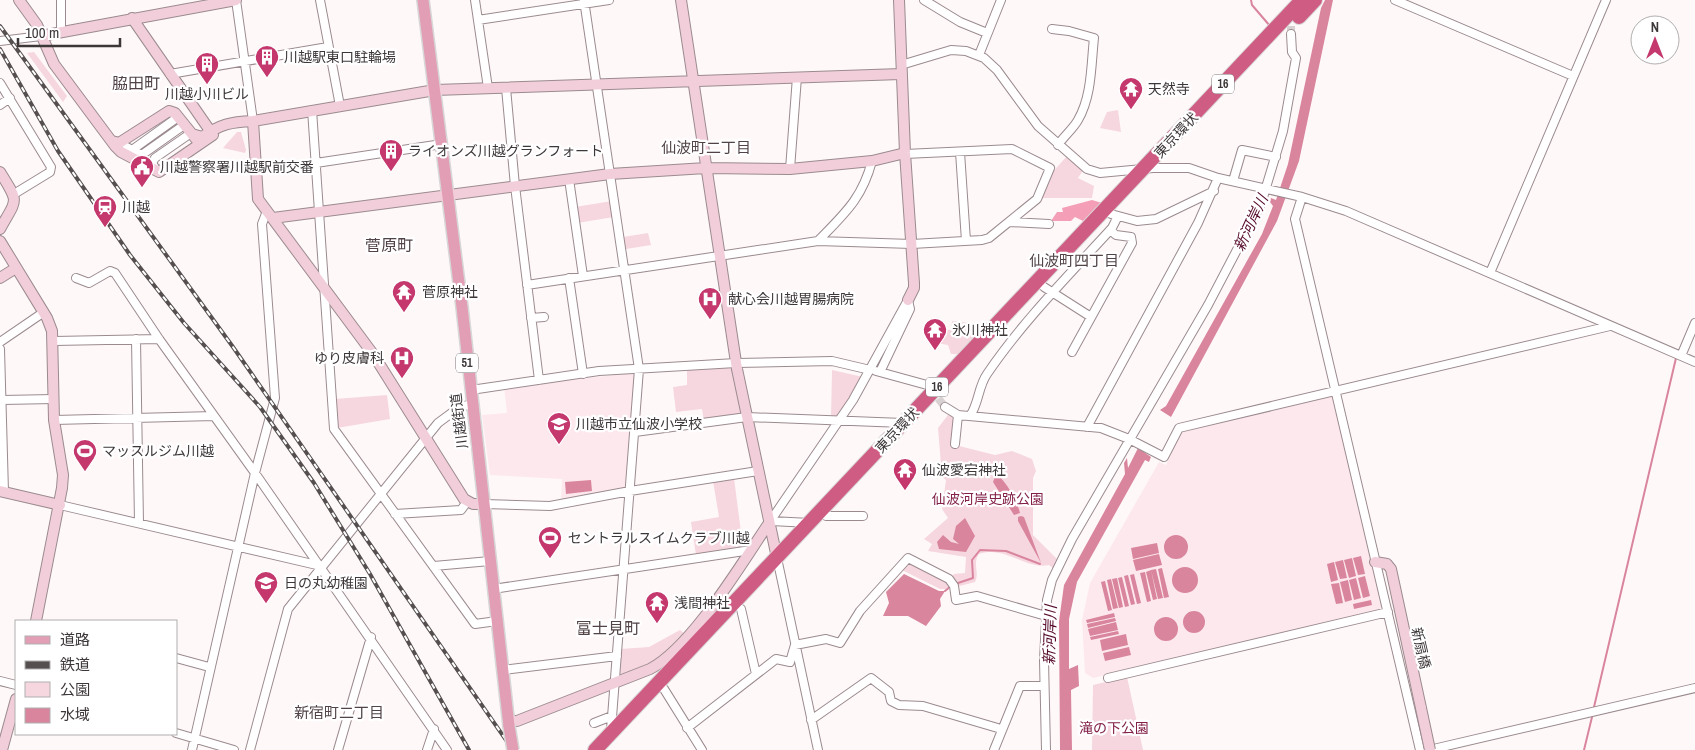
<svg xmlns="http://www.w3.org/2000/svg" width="1695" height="750" font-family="'Archivo Narrow','Noto Sans JP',sans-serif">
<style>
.built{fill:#fde8ed}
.green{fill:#f6d7df}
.forest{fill:#f49eb7}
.water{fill:#d9859e}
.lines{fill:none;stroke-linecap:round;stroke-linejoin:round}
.stream{stroke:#d9859e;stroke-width:2}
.street-tunnel{stroke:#d8d1d2;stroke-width:8;stroke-dasharray:8 4;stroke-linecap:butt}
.street-casing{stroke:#9b8b8f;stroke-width:10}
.secondary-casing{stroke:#9b8b8f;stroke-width:12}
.primary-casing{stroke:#d8d7d7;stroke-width:14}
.highway-casing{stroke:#d8d7d7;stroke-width:16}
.street{stroke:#fff;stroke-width:8}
.secondary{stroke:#f1ceda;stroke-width:10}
.primary{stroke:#e29eb5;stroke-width:11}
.highway{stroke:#cf5d83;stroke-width:14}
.rail-casing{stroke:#554f50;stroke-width:4}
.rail{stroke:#fff;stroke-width:2;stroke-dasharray:5.5;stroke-linecap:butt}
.secondary-bridge-casing{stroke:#9b8b8f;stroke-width:12;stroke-linecap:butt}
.primary-bridge-casing{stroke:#d8d7d7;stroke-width:14;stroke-linecap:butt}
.secondary-bridge{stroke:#f1ceda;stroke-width:10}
.primary-bridge{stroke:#e29eb5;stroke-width:11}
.labels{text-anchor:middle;stroke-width:4.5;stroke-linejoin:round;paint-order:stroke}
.shield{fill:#fff;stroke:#777374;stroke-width:1}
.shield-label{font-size:12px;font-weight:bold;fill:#3d3738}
.poi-label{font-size:14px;fill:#3d3738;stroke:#fff;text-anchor:start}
.street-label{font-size:14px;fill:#3d3738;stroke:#fff}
.park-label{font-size:14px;fill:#822047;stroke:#fff}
.neighbourhood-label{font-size:15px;fill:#514346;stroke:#fff}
.water-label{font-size:15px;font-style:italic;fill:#560b2b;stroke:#fff}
.quarter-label{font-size:16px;fill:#514346;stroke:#fff}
</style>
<rect width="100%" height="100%" fill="#fff8f9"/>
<path class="built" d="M634,373L637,376L627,486L624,489L561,501L562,479L490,475L482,415L507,413L504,387Z
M1334,395L1383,604L1379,611L1093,678L1085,673L1082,620L1090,583L1159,462L1166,465L1181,431Z"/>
<path class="green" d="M34,52L67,96L63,102L27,53Z
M1118,110L1121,132L1100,128L1107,112Z
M237,132H241L246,150L245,153L223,148Z
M1067,156L1084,169L1078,178L1094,186L1092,198H1040L1050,175Z
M612,201L614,217L577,223L575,207Z
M648,233L651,245L626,249L623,237Z
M952,321L970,323L981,330L959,354H951L948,345L931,342L934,329L951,330Z
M729,368L734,370L743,415L704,421L702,409L676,412L673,387L687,385V370Z
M832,370L863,377L839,418H831Z
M387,395L390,419L337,428L335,399Z
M948,415L962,418L959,446L995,455L1012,451L1032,459L1036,471L1033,478V535L1058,560L1054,569L1049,565C1025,570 1005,545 979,554C972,564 980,572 975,582L956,587L951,578L954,574L965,573L966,557L928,551L932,544L924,539L948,518L942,509L946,480L942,477L938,428Z
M734,478L743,548L696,555L691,522L719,517L713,481Z
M908,562L946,581L950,586L946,589H940L902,570Z
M680,630L685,634L662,658L620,675L618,673L620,649L649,647Z
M1127,677L1143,750H1092L1093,685Z"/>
<path class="forest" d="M1092,200L1102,203L1083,221L1075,217L1071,221H1051L1057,212H1063L1062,208Z"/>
<path class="water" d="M1325,0H1333L1299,161L1277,221L1171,417L1160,410L1166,406L1262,234L1273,206L1270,202L1271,198L1276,200L1288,164L1321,8Z
M1138,448L1151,457L1149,462L1145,460L1077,582L1069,619V669L1078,665L1079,686L1071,690L1072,750H1060L1059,621L1064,585L1125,474L1124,463L1127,458L1128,468Z
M999,476C1008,485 1017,501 1020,513L1014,515L993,482L995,477Z
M591,480L592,491L566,494L565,482Z
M1021,516L1024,517L1041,563L1018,521V517Z
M965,518L975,536L966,552L939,549L937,542L943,535L951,542L959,544L953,539L956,526Z
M1164 547a12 12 0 1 1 24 0a12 12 0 1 1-24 0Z
M1157,543L1159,553L1133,559L1131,548Z
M1159,554L1162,565L1136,571L1133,560Z
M1361,556L1365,574L1358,575L1353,558Z
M1352,558L1356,576L1349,578L1344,560Z
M1343,560L1347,578L1340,579L1335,562Z
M1334,562L1338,580L1331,582L1327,564Z
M1172 580a13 13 0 1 1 26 0a13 13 0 1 1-26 0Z
M1162,568L1169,597L1164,598L1158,569Z
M1156,569L1163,598L1158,599L1151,570Z
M1151,570L1157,599L1153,600L1146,572Z
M1145,572L1151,601L1147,602L1140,573Z
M904,574L939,591H945L940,599L941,606L926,626L908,616H883L889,603L886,592Z
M1134,574L1141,603L1137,604L1130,575Z
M1128,575L1135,604L1131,605L1124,576Z
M1365,576L1370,596L1363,598L1358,578Z
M1122,577L1129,606L1125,607L1118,578Z
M1117,578L1123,607L1119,608L1112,579Z
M1356,578L1361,598L1354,600L1349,580Z
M1111,579L1118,608L1113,609L1107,580Z
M1348,580L1352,600L1345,602L1340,582Z
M1105,581L1112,610L1108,611L1101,582Z
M1339,583L1343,603L1336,604L1331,584Z
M1371,600L1372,605L1354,609L1353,604Z
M1183 622a11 11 0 1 1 22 0a11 11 0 1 1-22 0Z
M1114,613L1115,617L1087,623L1086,620Z
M1154 629a12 12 0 1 1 24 0a12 12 0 1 1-24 0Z
M1115,618L1116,621L1088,628L1087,624Z
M1116,622L1118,630L1090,636L1088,629Z
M1118,631L1119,634L1091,640L1090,637Z
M1126,634L1128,645L1102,651L1100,640Z
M1129,647L1131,655L1105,661L1103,653Z"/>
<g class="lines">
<path class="stream" d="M1251,0L1252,5L1270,26
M955,584L973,578L972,560L980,550L1006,551L1040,564
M945,591L951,586
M1594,707L1676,358
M1584,750L1592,717"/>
<path class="street-tunnel" d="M1291,14V34
M931,389L945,407"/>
<g class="street-casing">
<path id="street" d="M61,0V31
M236,0L253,121
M320,0L340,106
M475,0L488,88
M584,0L639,369L611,730
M924,0L960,22L987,33
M1395,0L1573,76
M478,20L609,0
M1052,29L1069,31L1094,38C1091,65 1092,96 1078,120C1073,129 1064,136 1058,145
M0,41L41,36
M979,55L1001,0
M901,65L951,50L966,51L984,58L997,70L1038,126L1087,169L1100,173L1153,168H1189L1218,178L1302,197L1346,211L1695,362
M170,74L328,47
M0,83L51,167L50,172L14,194
M506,88L515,186L539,380
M0,105L10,98
M312,110L334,429L475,624L497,621
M119,143L140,154H143L184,125
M132,150L178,117
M960,152L966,241
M316,163L442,144
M790,169L797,77
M157,171L152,163L155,158L191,133
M569,179L583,276
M1233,181L1242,150L1276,157
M1302,197L1295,219L1420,750
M1111,214L1137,221L1156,219L1214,191
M1009,222L1049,224
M818,241C844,214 862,199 872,161
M1490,273L1606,0
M76,278L89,283L110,271L115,273L159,339L255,473
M569,278L583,374
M527,285L818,241L912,244L982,240L989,238L1037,199L1050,168L1012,149L905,154
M1044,287L1091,317
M531,318L544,317
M136,339L139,523
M54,341L159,339
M0,342L44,312
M0,349L4,492
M1072,352L1132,243L1131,237L1116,235L1110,230
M1681,356L1695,323
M876,371L927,385
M880,372L910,309L908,300
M471,390L599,371L736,363L832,361L866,369
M2,400L54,399
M945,407L958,415L1101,428L1129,439L1164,457L1179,428L1610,326
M970,416C979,403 978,387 987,374C1023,321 1069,275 1112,228L1118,216
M54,420L214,416
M1087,427L1198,223L1218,178
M635,432L747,417L903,423
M955,444L958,415
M255,473L275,398L262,224L267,211
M484,504L550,506L630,491L758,471
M60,505L321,566
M395,514L461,510L467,502
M826,516H863
M771,521L810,523
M769,523L853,400L908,300
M777,558L818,750
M434,566L490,561
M493,589L751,550
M741,609L756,674
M176,658L209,667
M503,670L617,656
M1108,678L1388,612
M0,681L16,685
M664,689L702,750
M811,720L871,678L889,692L891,701L899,705L923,706L1001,729
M594,723L612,716
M687,728L776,659L790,662L795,645L826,639L840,643L860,611L908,558L949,579L954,586L956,600L977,596L1046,616
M176,733L234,750
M192,750L255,473L447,750
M250,750L288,609L438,423L461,406L472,405
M338,750L371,637
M427,750L434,729
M994,750L1020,686H1044
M1046,750L1044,660L1047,600L1052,580L1072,539L1208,305L1261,204L1283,131L1296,58L1292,52L1291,34
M1429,750L1695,688"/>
</g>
<g class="secondary-casing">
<path id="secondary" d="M19,0L37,25L54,64L115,146L121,152L159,172L213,135
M681,0L737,369L777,558
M899,0L905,153L914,283V288L908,300
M132,18L213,135
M41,36L236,0
M253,121L258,199L373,354L464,499L473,504H484
M192,134L202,137C221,124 230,122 253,121L435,90L901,74
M112,141L119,143L169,111L175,113L196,139
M0,172C20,204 17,198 0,229
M273,218L610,174L706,168L790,169L872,161L905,153
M0,241L47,318L52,331L54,420L63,475L62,488L36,621
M0,278L16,268
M0,491L60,505
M1375,562L1387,564L1391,569L1421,708
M509,721H517L650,669C692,647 741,564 769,523
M2,750L16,699"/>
</g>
<g class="primary-casing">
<path id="primary" d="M423,0L462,307L509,726"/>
</g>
<g class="highway-casing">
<path id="highway" d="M1299,17L1315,0
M595,750L1302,0"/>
</g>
<use href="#street" class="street"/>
<use href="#secondary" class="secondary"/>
<use href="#primary" class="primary"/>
<use href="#highway" class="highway"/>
<g class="rail-casing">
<path id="rail" d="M0,26L233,347L513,750
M0,49L58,151L130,255L184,323L260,407L314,483L370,574L469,750"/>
</g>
<use href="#rail" class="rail"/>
<g class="secondary-bridge-casing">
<path id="secondary-bridge" d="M1421,708L1430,750"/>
</g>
<g class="primary-bridge-casing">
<path id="primary-bridge" d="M509,726L513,750"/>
</g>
<use href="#secondary-bridge" class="secondary-bridge"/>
<use href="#primary-bridge" class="primary-bridge"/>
</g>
<defs>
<g id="building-pin" transform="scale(1.25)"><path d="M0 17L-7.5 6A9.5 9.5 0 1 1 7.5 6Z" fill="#c4386e" stroke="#fff"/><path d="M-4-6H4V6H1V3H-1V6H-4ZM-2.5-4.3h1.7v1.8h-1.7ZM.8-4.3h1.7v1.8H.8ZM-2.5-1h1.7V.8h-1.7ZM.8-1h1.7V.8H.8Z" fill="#fff"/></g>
<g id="temple-pin" transform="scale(1.25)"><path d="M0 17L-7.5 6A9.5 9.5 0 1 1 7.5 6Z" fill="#c4386e" stroke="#fff"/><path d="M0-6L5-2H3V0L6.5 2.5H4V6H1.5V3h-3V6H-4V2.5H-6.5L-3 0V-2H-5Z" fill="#fff"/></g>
<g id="civic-pin" transform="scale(1.25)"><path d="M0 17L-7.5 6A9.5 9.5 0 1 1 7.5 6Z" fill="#c4386e" stroke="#fff"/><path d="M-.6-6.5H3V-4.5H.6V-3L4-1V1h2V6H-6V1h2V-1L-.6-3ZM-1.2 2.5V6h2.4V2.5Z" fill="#fff"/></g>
<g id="station-pin" transform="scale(1.25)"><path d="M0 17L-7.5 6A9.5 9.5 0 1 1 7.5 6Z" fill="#c4386e" stroke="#fff"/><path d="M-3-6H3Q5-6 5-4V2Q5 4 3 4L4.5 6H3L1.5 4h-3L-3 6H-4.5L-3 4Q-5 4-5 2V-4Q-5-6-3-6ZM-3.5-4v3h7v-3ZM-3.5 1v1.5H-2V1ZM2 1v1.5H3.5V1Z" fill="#fff"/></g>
<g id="hospital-pin" transform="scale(1.25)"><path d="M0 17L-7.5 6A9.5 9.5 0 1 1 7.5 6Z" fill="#c4386e" stroke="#fff"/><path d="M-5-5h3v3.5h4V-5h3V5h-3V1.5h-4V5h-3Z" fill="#fff"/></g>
<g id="school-pin" transform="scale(1.25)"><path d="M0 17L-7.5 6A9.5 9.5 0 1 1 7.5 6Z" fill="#c4386e" stroke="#fff"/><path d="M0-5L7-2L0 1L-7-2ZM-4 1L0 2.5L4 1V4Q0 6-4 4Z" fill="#fff"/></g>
<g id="stadium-pin" transform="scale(1.25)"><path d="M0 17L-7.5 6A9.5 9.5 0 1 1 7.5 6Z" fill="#c4386e" stroke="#fff"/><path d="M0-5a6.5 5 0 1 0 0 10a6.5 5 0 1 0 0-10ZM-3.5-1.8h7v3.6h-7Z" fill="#fff"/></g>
</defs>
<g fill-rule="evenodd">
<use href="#building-pin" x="267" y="57"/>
<use href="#building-pin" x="207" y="64"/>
<use href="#temple-pin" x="1131" y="89"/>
<use href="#building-pin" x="391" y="151"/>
<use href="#civic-pin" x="142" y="167"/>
<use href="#station-pin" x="105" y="207"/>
<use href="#temple-pin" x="404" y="292"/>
<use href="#hospital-pin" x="710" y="299"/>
<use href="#temple-pin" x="935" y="330"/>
<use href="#hospital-pin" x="402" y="358"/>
<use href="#school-pin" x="559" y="424"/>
<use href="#stadium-pin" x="85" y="451"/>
<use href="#temple-pin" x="905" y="470"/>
<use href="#stadium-pin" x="550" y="538"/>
<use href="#school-pin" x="266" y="583"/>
<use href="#temple-pin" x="657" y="603"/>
</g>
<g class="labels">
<g class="shield">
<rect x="1212" y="74.5" width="22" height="19" rx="4"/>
<rect x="456" y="353.5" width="22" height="19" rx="4"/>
<rect x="926" y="377.5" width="22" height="19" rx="4"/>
</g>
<g class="shield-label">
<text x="1223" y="88">16</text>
<text x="467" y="367">51</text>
<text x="937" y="391">16</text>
</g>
<g class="poi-label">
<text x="284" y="62">川越駅東口駐輪場</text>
<text x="1148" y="94">天然寺</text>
<text x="207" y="99" text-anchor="middle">川越小川ビル</text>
<text x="408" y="156">ライオンズ川越グランフォート</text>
<text x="160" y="172">川越警察署川越駅前交番</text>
<text x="122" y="212">川越</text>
<text x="422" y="297">菅原神社</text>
<text x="728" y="304">献心会川越胃腸病院</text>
<text x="952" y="335">氷川神社</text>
<text x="384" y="363" text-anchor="end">ゆり皮膚科</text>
<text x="576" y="429">川越市立仙波小学校</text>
<text x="102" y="456">マッスルジム川越</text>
<text x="922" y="475">仙波愛宕神社</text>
<text x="568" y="543">セントラルスイムクラブ川越</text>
<text x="284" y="588">日の丸幼稚園</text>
<text x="674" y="608">浅間神社</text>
</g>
<g class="street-label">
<text transform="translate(1176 135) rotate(-47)" y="5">東京環状</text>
<text transform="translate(459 421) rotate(-97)" y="5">川越街道</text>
<text transform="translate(897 430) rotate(-47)" y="5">東京環状</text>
<text transform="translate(1421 648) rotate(77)" y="5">新扇橋</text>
</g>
<g class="park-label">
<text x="988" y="504">仙波河岸史跡公園</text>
<text x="1114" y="733">滝の下公園</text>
</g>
<g class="neighbourhood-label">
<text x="706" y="153">仙波町二丁目</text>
<text x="1074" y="266">仙波町四丁目</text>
<text x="339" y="718">新宿町二丁目</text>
</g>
<g class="water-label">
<text transform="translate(1251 223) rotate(-65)" y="5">新河岸川</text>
<text transform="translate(1050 635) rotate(-88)" y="5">新河岸川</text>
</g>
<g class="quarter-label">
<text x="136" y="89">脇田町</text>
<text x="389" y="251">菅原町</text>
<text x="608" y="634">富士見町</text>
</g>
</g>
<rect x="15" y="620" width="162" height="115" fill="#ffffff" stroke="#b1afaf"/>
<rect x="25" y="636" width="25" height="8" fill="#e29eb5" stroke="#b1afaf"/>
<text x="60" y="645" font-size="15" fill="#3d3738">道路</text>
<rect x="25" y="661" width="25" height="8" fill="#554f50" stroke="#b1afaf"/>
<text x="60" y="670" font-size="15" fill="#3d3738">鉄道</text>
<rect x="25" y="682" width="25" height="15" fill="#f6d7df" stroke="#b1afaf"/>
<text x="60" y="695" font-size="15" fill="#3d3738">公園</text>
<rect x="25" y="708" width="25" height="15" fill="#d9859e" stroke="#b1afaf"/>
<text x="60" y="720" font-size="15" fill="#3d3738">水域</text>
<g transform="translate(1655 40)"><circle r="24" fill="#ffffff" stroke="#b1afaf"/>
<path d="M0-4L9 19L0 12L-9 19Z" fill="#c4386e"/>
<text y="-8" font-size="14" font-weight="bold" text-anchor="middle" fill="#3d3738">N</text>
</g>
<path d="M18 38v8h102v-8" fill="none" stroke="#3d3738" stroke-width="2.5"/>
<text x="25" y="38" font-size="15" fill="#3d3738" stroke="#ffffff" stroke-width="4" paint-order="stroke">100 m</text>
</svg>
